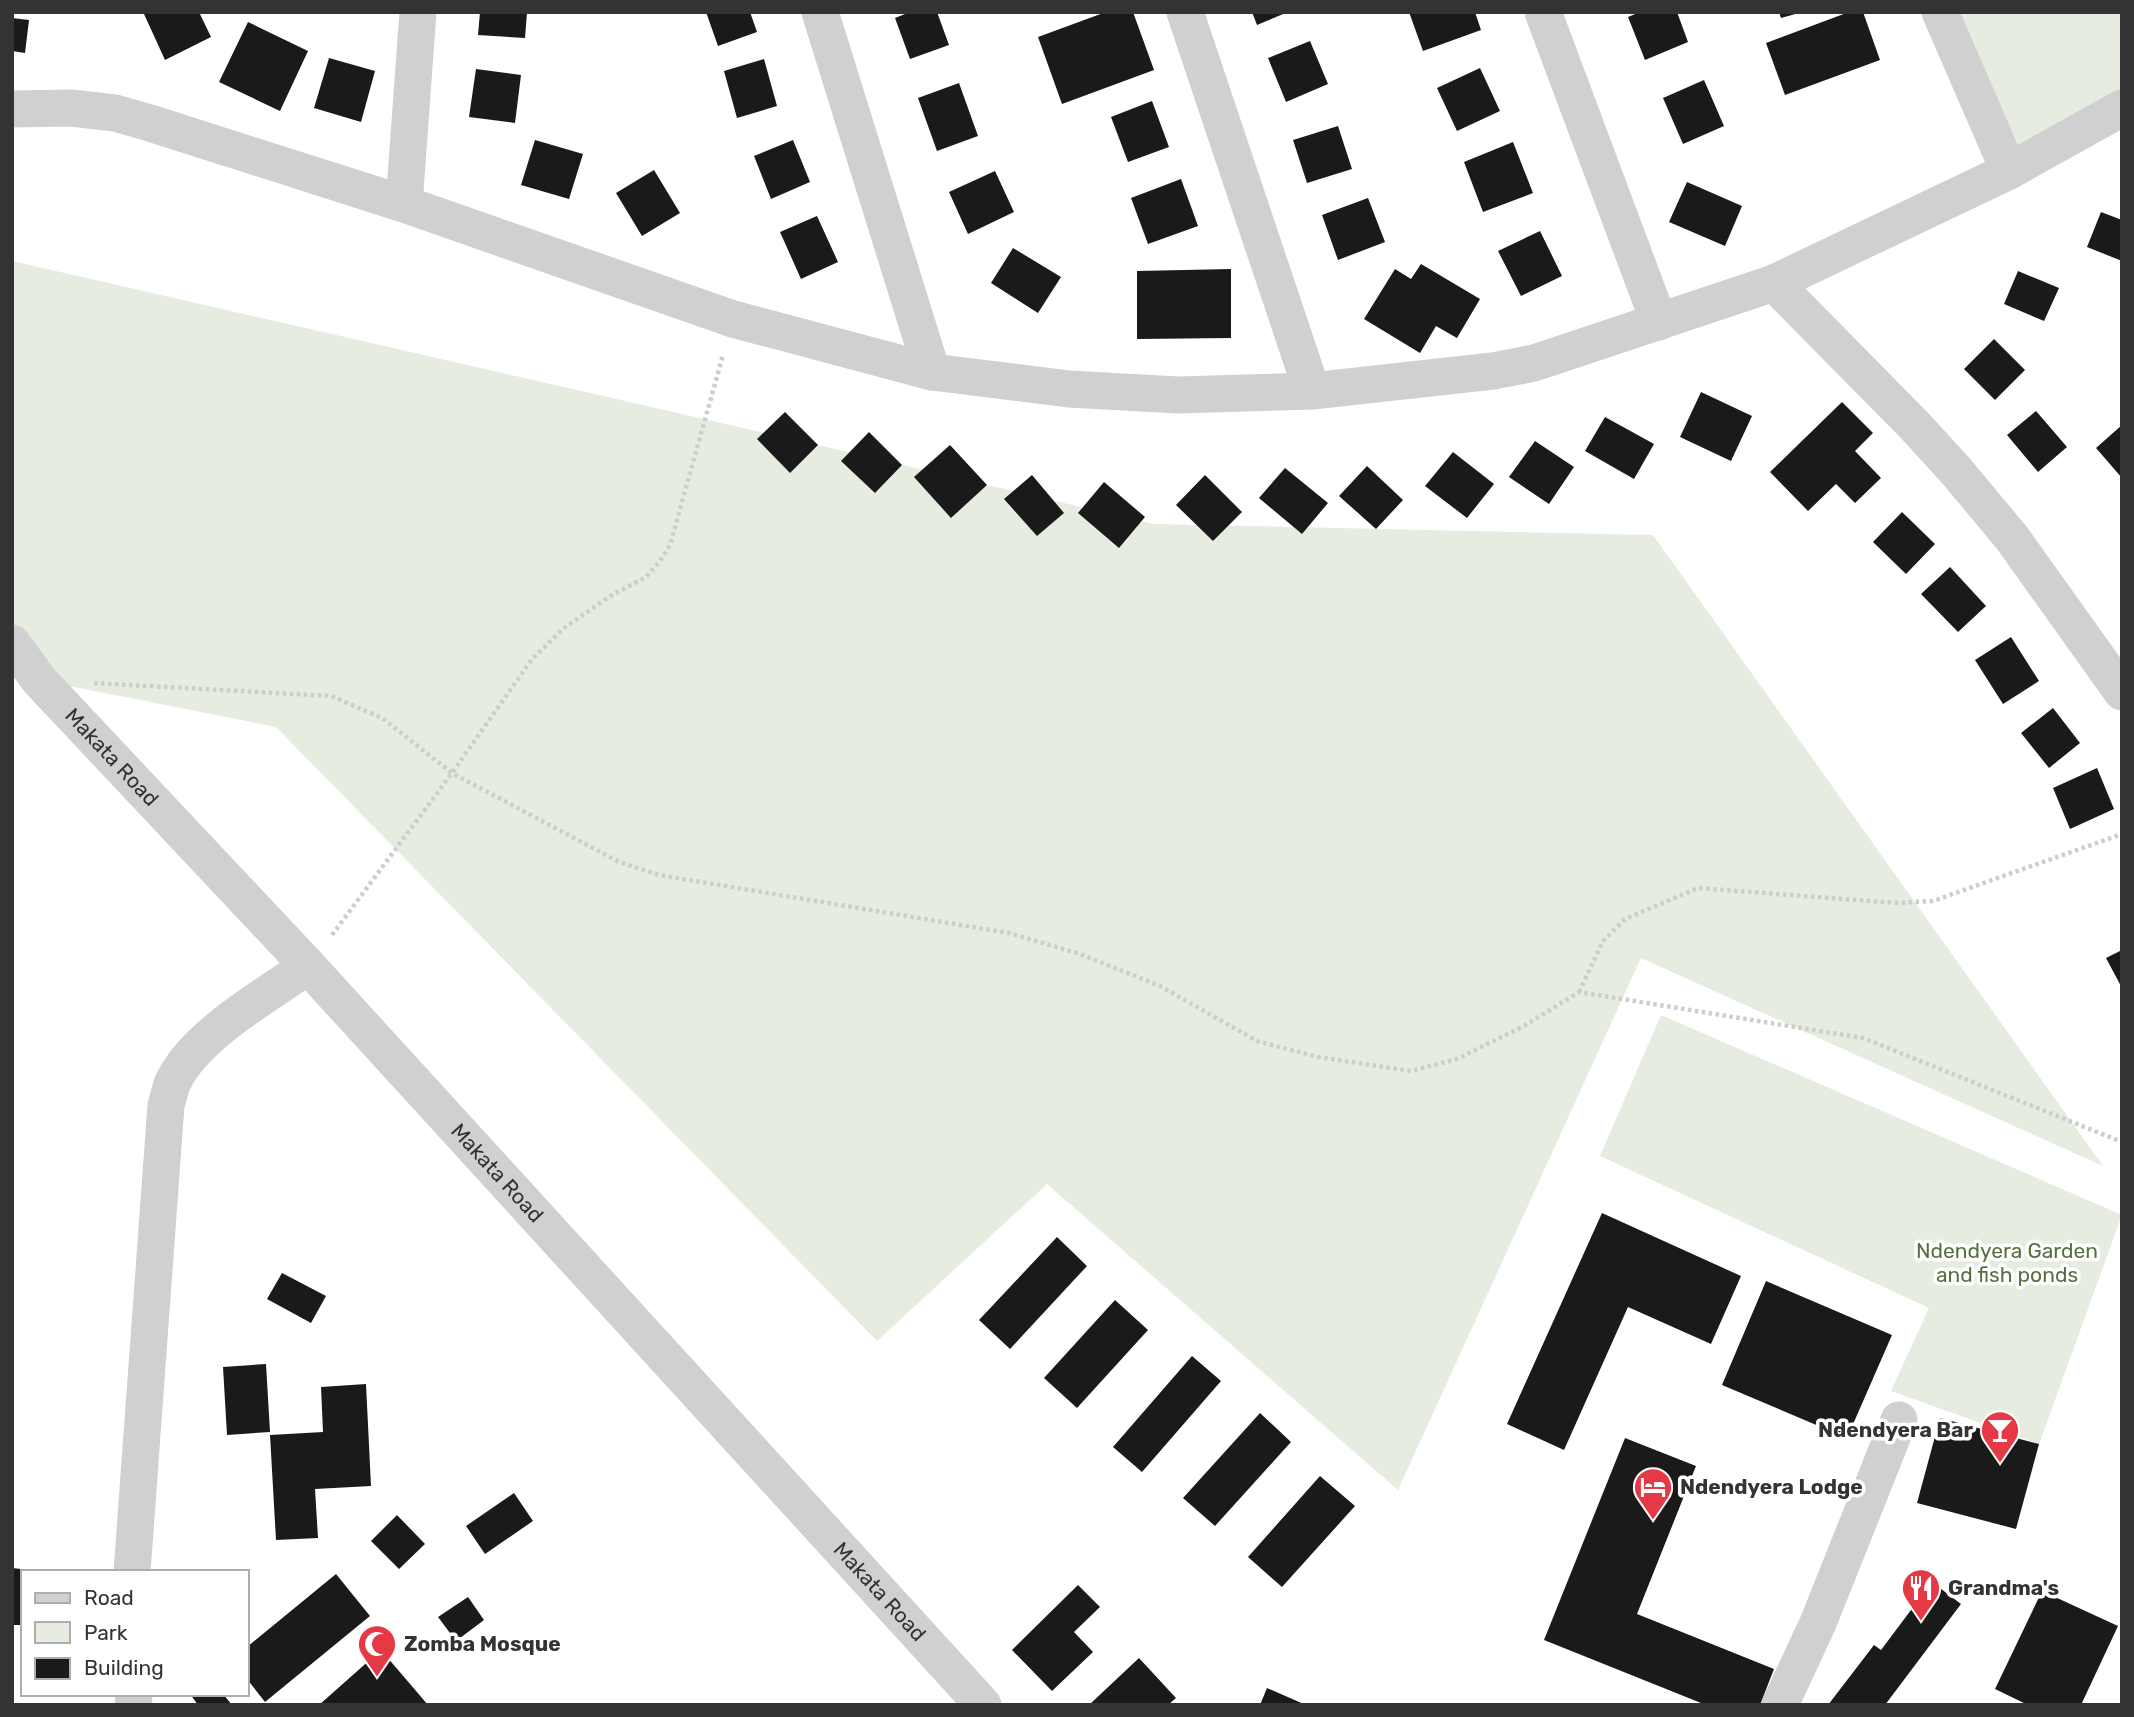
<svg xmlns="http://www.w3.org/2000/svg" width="2134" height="1717" font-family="Rubik,sans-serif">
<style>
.green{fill:#e6ecdf}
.building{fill:#1a1a1a}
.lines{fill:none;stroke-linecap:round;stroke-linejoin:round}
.path{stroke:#cdcdcd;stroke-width:4.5;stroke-dasharray:3.5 3.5;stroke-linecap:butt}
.minor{stroke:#d0d0d0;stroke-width:37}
.labels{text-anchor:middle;stroke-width:7;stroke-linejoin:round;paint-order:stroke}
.street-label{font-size:21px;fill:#333;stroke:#fff}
.park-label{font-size:21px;fill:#56703f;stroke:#fff}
.poi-label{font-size:21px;font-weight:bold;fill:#333;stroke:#fff;text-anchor:start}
</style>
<rect width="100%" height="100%" fill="#fff"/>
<path class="green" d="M1940,12H2122V108L2009,171Z
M12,261L818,445L1153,524L1653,535L2103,1166L1641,958L1398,1490L1047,1184L877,1341L276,727L39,680L12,643Z
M1661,1015L2122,1215L2039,1444L1891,1391L1929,1308L1600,1156Z"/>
<path class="building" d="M148,12H199L211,37L165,60L144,14Z
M480,12H527L525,38L478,35Z
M706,12H750L757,32L718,46Z
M910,12H937L949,45L910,59L895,18Z
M1106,12H1133L1154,70L1062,104L1038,37Z
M1252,12H1288L1257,25Z
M1409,12H1475L1481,30L1423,51Z
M1640,12H1677L1688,42L1645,60L1628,17Z
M1779,12H1799V13L1781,18Z
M1849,12H1863L1880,60L1785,95L1766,43Z
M12,18L29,20L25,53L12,51Z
M248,22L308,51L280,111L219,82Z
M1310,41L1328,84L1286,102L1268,58Z
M329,58L375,71L361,122L314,108Z
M764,59L777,106L737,118L724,71Z
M1480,68L1500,111L1457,131L1437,88Z
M476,69L521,75L515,123L469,117Z
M1704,80L1724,126L1683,144L1663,98Z
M959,83L978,136L937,151L918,98Z
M1152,101L1169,147L1128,162L1111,117Z
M1338,126L1352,169L1307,183L1293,140Z
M535,140L583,154L569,199L521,185Z
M793,140L810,182L771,199L754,156Z
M1513,142L1533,193L1483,212L1464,162Z
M654,170L680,213L642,236L616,193Z
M995,171L1014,212L968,234L949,192Z
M1181,179L1198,226L1148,244L1131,198Z
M1687,182L1742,206L1725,246L1669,222Z
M1368,198L1385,242L1338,260L1322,215Z
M2101,212L2122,220V261L2087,247Z
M817,216L838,262L801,279L780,232Z
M1540,231L1562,276L1521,296L1498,251Z
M1013,248L1061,277L1038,313L991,283Z
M1421,264L1480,299L1457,338L1436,326L1420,353L1364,319L1395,269L1411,279Z
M1231,269V338L1137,339V271Z
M2018,271L2059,288L2044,321L2004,304Z
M1994,339L2025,370L1995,400L1964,369Z
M1701,392L1752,416L1731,461L1680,437Z
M1842,402L1873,433L1855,451L1881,478L1855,503L1836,484L1808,511L1770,472Z
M2036,411L2067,447L2038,472L2007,435Z
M785,412L818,445L790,473L757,439Z
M1605,417L1654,444L1634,479L1585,451Z
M2122,425V478L2096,448Z
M869,432L902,465L875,493L841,461Z
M1535,441L1574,467L1549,504L1509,477Z
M950,445L987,485L951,518L914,477Z
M1453,452L1494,484L1467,518L1425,486Z
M1367,466L1403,500L1376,529L1339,496Z
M1285,468L1328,503L1302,534L1259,498Z
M1032,475L1064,513L1037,536L1004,499Z
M1205,475L1242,512L1213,541L1176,505Z
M1104,482L1145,517L1119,548L1078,513Z
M1902,512L1935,544L1906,574L1873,542Z
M1950,567L1986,606L1958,632L1921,594Z
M2011,637L2039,681L2003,704L1975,660Z
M2053,708L2080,743L2049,768L2021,733Z
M2097,768L2114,809L2070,829L2053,788Z
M2122,950V988L2106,958Z
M1602,1213L1741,1276L1711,1344L1628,1307L1564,1450L1507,1424Z
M1057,1237L1087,1266L1010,1349L979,1320Z
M282,1273L326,1296L311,1323L267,1299Z
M1766,1281L1892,1335L1847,1438L1722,1385Z
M1115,1300L1148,1330L1077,1408L1044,1378Z
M1192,1356L1221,1381L1142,1472L1113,1447Z
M266,1364L270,1432L227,1435L223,1367Z
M366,1384L371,1486L315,1489L318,1538L276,1540L270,1435L323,1432L321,1387Z
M1260,1413L1291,1442L1215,1526L1183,1498Z
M1940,1418L2039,1444L2016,1529L1917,1503Z
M1625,1438L1696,1466L1637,1614L1774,1669L1760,1705H1706L1544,1640Z
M1320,1476L1355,1506L1282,1587L1248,1557Z
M514,1493L533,1521L485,1554L466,1526Z
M397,1515L425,1544L399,1569L371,1541Z
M12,1568L21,1569L20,1625H12Z
M336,1574L370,1616L265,1702L247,1679V1647Z
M1932,1582L1961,1604L1885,1705H1828L1874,1645L1881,1650Z
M1078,1585L1100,1607L1074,1632L1093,1652L1052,1691L1012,1650Z
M2042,1591L2118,1626L2081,1705H2028L1995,1689Z
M468,1597L484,1620L456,1641L438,1617Z
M381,1650L428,1705H319Z
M1139,1658L1176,1698L1168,1705H1089Z
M1267,1688L1306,1705H1260Z
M190,1694H223L232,1705H198Z"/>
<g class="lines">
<path class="path" d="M94,683L331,696L382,718L452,773L619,862L659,875L1009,933L1080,954L1160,986L1257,1041L1318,1057L1411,1071L1457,1059L1524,1026L1579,992L1863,1038L2122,1142
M332,935L452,773L532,659L564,628L612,595L646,577L660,561L670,545L723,355
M1579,992L1603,941L1625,919L1698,888L1897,903L1933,901L2122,834"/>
<g class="minor">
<path d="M820,12L932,372"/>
<path d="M1185,12L1312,391"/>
<path d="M1543,12L1659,322"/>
<path d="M1940,12L2009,171"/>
<path d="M12,109L71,108L115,113L150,123L404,204L733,319L932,372L1069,389L1178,395L1312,391L1493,371L1534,363L1774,283L2009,171L2122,108"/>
<path d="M404,204L418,12"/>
<path d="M1774,283L1915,426L1957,472L2012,538L2122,692"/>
<path id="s1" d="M12,643L39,680L308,966L983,1705"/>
<path d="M132,1572L166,1105C168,1098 170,1091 172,1084C193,1036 266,996 308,966"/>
<path d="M133,1694L134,1705"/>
<path d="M1780,1705L1818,1623L1899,1420"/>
</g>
</g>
<defs>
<g id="bar-pin" transform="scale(2.0125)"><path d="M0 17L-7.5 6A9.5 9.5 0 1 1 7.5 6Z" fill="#e63946" stroke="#fff"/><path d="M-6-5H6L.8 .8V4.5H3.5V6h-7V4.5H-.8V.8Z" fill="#fff"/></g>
<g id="hotel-pin" transform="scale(2.0125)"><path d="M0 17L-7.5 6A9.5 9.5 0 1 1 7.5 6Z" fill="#e63946" stroke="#fff"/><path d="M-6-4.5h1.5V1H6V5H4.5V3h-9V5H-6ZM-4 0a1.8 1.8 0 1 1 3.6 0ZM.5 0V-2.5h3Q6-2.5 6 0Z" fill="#fff"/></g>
<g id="restaurant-pin" transform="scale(2.0125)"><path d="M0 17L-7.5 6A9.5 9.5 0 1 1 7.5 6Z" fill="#e63946" stroke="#fff"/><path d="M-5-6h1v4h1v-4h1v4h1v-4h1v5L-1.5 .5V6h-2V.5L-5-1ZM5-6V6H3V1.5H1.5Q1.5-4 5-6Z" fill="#fff"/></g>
<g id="mosque-pin" transform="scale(2.0125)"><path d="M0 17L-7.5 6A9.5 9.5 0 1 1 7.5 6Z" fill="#e63946" stroke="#fff"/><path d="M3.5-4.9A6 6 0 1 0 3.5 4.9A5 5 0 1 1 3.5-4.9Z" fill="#fff"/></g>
</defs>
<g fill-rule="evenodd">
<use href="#bar-pin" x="2000" y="1430"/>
<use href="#hotel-pin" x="1653" y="1487"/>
<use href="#restaurant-pin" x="1921" y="1588"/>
<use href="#mosque-pin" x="377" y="1644"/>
</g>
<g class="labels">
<g class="street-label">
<text dy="7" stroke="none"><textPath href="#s1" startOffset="152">Makata Road</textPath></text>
<text dy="7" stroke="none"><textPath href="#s1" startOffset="719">Makata Road</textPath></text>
<text dy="7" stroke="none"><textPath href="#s1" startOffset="1286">Makata Road</textPath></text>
</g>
<g class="park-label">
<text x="2007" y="1258">Ndendyera Garden<tspan x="2007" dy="24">and fish ponds</tspan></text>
</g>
<g class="poi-label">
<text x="1973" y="1437" text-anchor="end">Ndendyera Bar</text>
<text x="1680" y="1494">Ndendyera Lodge</text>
<text x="1948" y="1595">Grandma's</text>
<text x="404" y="1651">Zomba Mosque</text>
</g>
</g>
<rect width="2134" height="1717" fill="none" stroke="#333333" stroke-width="28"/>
<rect x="21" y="1570" width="228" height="126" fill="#ffffff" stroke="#adadad" stroke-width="2"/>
<rect x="35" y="1593" width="35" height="10" fill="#d0d0d0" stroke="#adadad" stroke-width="2"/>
<text x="84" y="1605" font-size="21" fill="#333333">Road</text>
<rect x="35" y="1622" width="35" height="21" fill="#e6ecdf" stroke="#adadad" stroke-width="2"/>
<text x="84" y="1640" font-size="21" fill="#333333">Park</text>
<rect x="35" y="1658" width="35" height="21" fill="#1a1a1a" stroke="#adadad" stroke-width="2"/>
<text x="84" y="1675" font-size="21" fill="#333333">Building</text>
</svg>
